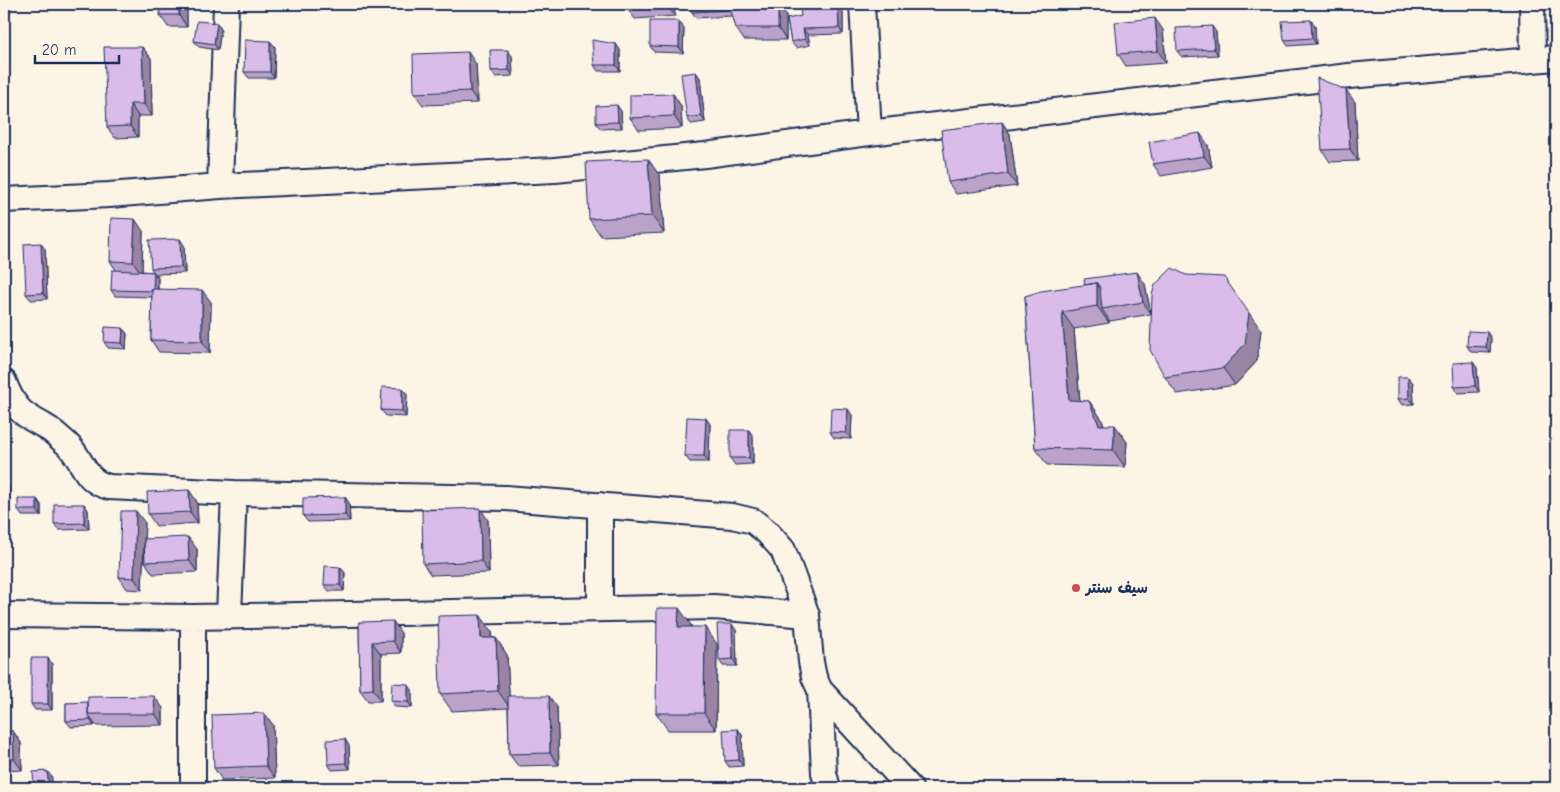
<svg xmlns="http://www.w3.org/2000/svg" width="1560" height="792" font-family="'Comic Neue','Playpen Sans Arabic',sans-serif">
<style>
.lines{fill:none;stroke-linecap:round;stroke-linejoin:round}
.minor-casing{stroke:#1b2f5e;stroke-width:28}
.minor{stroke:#fcf5e5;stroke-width:24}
.wall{fill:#bba2c8;stroke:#1b2f5e}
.shaded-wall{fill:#9984a3;stroke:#1b2f5e}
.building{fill:#dabce9;stroke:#1b2f5e}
.poi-dot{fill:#d1495b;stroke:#fcf5e5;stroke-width:2}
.labels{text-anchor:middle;stroke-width:4;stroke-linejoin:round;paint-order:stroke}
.poi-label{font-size:15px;font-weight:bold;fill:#1b2f5e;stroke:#fcf5e5;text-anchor:start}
</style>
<rect width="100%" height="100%" fill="#fcf5e5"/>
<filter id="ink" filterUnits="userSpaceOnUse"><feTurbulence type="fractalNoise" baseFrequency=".02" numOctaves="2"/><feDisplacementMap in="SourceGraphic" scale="10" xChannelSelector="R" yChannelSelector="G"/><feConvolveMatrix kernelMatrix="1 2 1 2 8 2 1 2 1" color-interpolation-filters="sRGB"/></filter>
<g filter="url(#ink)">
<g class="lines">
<g class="minor-casing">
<path id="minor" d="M862,4L869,133
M1532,4L1533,60
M220,186L226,4
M4,200L109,195L220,186L555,170L705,155L869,133L1349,76L1556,58
M4,382C8,393 12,401 19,409C27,418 39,422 49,429C55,433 61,439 67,444C84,460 83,481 109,487L234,493L506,498L732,516L753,521L767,532L783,550L807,615L811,662L814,677L820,690L910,788
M600,505V609
M4,615L193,617L714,607L807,615
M229,615L234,493
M193,617V788
M820,690L824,773L828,788"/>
</g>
<use href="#minor" class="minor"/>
</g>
<path class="wall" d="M187,4V27H168L160,15Z
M674,4L675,16L635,19L626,7Z
M778,4L786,16V40H744L736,28L732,16L696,18L692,12Z
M843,12V34L808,35L810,45L796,48L791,42L787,19Z
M217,23L221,29L218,50L199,47L194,41Z
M1315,26L1316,44L1288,46L1284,40Z
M684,28L683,53L654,52L650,46Z
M1163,30L1166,63L1126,66L1118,54Z
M1216,32L1218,55L1182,57L1177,51Z
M270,41L275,47L274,78H249L244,72Z
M616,44L620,50V71H598L594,65Z
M142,47L151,58L152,116H138V137L115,138L107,127Z
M512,56L513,76L495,77L491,71Z
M476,64L478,103L423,105L414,93Z
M696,72L700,78L705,122L691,124L687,118Z
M673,94L681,106L682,128L639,130L630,118Z
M1355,102L1358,161L1330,162L1322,150Z
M621,111L622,128L601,129L596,123Z
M1002,122L1010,134L1017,186L956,194L948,182Z
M1208,145L1212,167L1161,176L1153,164Z
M660,176L664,233L601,236L589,219Z
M143,231L142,271L153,272L151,268L184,245L185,273L156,274L158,278V289L211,302L210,353L159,352L151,340L152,297L115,296L111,290L116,270L110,261Z
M45,249L47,299L31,300L26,294Z
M1145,284L1151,314L1110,321L1109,320V323L1074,329L1080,401H1089L1101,418L1104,425L1127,442L1125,467L1047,465L1035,448L1025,296Z
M123,328L127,334L126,349L108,348L104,342Z
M1261,330L1257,361L1235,385L1177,394L1165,377Z
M1491,338L1490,353L1471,352L1467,346Z
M1473,362L1477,368L1479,392L1458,393L1454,387Z
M1408,377L1413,383L1414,404L1402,405L1398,399Z
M402,388L407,394L406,417L386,416L381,410Z
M852,415L851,439L834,438L830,432Z
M710,424L709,462H690L685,456Z
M753,436V464L735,465L730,458Z
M4,482H5L9,488V505H4Z
M189,490L197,502L198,523L156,526L148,514Z
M345,497L349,503L350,521L308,522L303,516Z
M37,499L41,505V516H22L18,510Z
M84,504L88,510L89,529L59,530L54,524Z
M488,520L489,573L431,575L423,564Z
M145,523L144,539L197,549V572L153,574L145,562L144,541L142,590L127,589L119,577Z
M340,567L345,573L344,591H329L324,585Z
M480,615L492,632L493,638H496L507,655L509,696L557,707L559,765L518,766L509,754L508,708L452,711L440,694Z
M359,622L401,633V653L381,654V701H368L360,690Z
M691,625V627L717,644L716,730H668L656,713Z
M736,630L737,666H723L719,660Z
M4,653L9,659L11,686H4Z
M52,664V710H35L31,704Z
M408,684L412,690V708L395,707L391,701Z
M66,703L163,708V725L97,726L94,723V726L71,727L66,721Z
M264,713L273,725L275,778L222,780L214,768Z
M4,720L6,723V732L13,731L21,743L22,770L4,771Z
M738,729L742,735L743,766L729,767L725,761Z
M345,739L349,746L350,769L332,770L328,764Z"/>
<path class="shaded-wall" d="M179,4H187V27L179,15Z
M666,4H674L675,16L666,5Z
M778,4L786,16V40L778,28Z
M838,6L843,12V34L839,28Z
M1155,18L1163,30L1166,63L1158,51Z
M1311,20L1315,26L1316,44L1312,38Z
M679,21L684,28L683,53L679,47Z
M217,23L221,29L218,50L214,44Z
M1212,26L1216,32L1218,55L1214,49Z
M803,29L808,35L810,45L805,39Z
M270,41L275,47L274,78L270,72Z
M616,44L620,50V71L616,65Z
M142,47L151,58L152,116L144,104Z
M508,50L512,56L513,76L509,70Z
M468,52L476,64L478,103L470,91Z
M696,72L700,78L705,122L701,116Z
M1346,90L1355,102L1358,161L1350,149Z
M673,94L681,106L682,128L674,116Z
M130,104L138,116V137L130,126Z
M617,105L621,111L622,128L618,122Z
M1002,122L1010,134L1017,186L1008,174Z
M1200,133L1208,145L1212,167L1204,156Z
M648,159L660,176L664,233L652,216Z
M135,219L143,231L142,274L133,262Z
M180,239L184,245L185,273L181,267Z
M41,243L45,249L47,299L43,293Z
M154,272L158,278L157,298L153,291Z
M1137,272L1145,284L1151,314L1143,302Z
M1097,283L1108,300L1102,309L1109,320V323L1097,306Z
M202,290L211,302L210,353L202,341Z
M1062,312L1074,329L1081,417L1069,400Z
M1249,313L1261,330L1257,361L1235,385L1223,368Z
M123,328L127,334L126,349L122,343Z
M1487,332L1491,338L1490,353L1486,347Z
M1473,362L1477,368L1479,392L1475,386Z
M1408,377L1413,383L1414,404L1409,398Z
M402,388L407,394L406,417L402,411Z
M1089,401L1101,418L1111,442L1099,425Z
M848,409L852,415L851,439L846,433Z
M706,418L710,424L709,462L704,456Z
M1115,425L1127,442L1125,467L1113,450Z
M749,430L753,436V464L749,458Z
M5,482L9,488V505L5,499Z
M189,490L197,502L198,523L190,512Z
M345,497L349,503L350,521L345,515Z
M37,499L41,505V516L37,510Z
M84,504L88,510L89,529L84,523Z
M480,508L488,520L489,573L481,561Z
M136,511L145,523L142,590L134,578Z
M188,537L197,549V572L189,560Z
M340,567L345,573L344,591L340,585Z
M679,608L691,625L690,644L678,627Z
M480,615L492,632L493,655L481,638Z
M393,621L401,633V653L393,641Z
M732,624L736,630L737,666L733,659Z
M705,627L717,644L716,730L704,713Z
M496,638L507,655L510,708L498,691Z
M372,642L381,654V701L373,689Z
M5,653L9,659L11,686L7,680Z
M48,658L52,664V710L48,704Z
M408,684L412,690V708L408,702Z
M154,696L163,708V725L155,714Z
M549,696L557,707L559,765L550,753Z
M264,713L273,725L275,778L266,766Z
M90,717L94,723V726L90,720Z
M4,720L6,723V744L4,740Z
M738,729L742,735L743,766L739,760Z
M13,731L21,743L22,770L14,759Z
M345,739L349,746L350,769L346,763Z
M47,771L52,777V788H49Z"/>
<path class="building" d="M160,4H179V15H160Z
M626,4H666V5L626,7Z
M691,4H732H729L730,10L692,12Z
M729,4H778V28H736Z
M838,6L839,28L803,29L805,39L791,42L787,19L801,16L800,8Z
M1155,18L1158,51L1118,54L1115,22Z
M1311,20L1312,38L1284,40L1282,21Z
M197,21L217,23L214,44L194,41Z
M650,21H679V47L650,46Z
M1212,26L1214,49L1177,51L1176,28Z
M245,40L270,41V72H244Z
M592,40L616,44V65H594Z
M104,47H142L144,104H130V126L107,127Z
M490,50H508L509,70L491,71Z
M468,52L470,91L414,93L413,54Z
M696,72L701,116L687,118L681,74Z
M1317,78L1346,90L1350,149L1322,150Z
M673,94L674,116L630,118V95Z
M617,105L618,122L596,123V106Z
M1002,122L1008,174L948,182L941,130Z
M1200,133L1204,156L1153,164L1149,142Z
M648,159L652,216L589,219L586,162Z
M111,218L135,219L133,262L110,261Z
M180,239L181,267L151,268L149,240Z
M41,243L43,293L26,294L24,244Z
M1172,268L1186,275L1224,277L1249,313L1245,344L1223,368L1165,377L1150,350L1152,295L1155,285Z
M112,270L154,272L153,289H152V291L111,290Z
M1137,272L1143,302L1102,309L1100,288L1097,283L1085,285L1084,279Z
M1097,283V306L1062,312L1069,400L1089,401L1099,425H1115L1113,450L1035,448L1025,296L1041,291Z
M152,289L202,290V341L151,340Z
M105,327L123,328L122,343L104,342Z
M1468,331L1487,332L1486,347L1467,346Z
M1473,362L1475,386L1454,387L1453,363Z
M1398,377H1408L1409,398L1398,399Z
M382,387L402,388V411L381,410Z
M831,408L848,409L846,433L830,432Z
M687,417L706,418L704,456H685Z
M730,430H749V458H730Z
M4,482H5V499H4Z
M189,490L190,512L148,514L147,492Z
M345,497V515L303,516V498Z
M18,499H37V510H18Z
M54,504H84V523L54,524Z
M480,508L481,561L423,564L422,510Z
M121,511H136L134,578L119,577Z
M188,537L189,560L145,562L144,539Z
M325,566L340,567V585H324Z
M657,608H679L678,627H705L704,713H656Z
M480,615L481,638H496L498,691L440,694L438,616Z
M393,621V641L372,642L373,689L360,690L359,622Z
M717,624H732L733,659L719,660Z
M4,653H5L7,680H4Z
M31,658H48V704H31Z
M392,683L408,684V702L391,701Z
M154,696L155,714H88V697Z
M508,696H549L550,753L509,754Z
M88,702V714L90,717V720L66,721V703Z
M264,713L266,766L214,768L212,715Z
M738,729L739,760L725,761L723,730Z
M13,731L14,759H4V732Z
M345,739L346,763L328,764L327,740Z
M47,771L49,788H34L33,772Z"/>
</g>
<circle class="poi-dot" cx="1076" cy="588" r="5"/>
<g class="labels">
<g class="poi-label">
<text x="1086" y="593">سيف سنتر</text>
</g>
</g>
<rect width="1560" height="792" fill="none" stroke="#fcf5e5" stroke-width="20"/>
<rect x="10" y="10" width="1540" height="772" fill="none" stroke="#1b2f5e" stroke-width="2" filter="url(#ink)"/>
<path d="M35 55v8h84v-8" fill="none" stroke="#1b2f5e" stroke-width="2.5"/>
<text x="42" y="55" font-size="15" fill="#1b2f5e" stroke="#fcf5e5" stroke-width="4" paint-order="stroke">20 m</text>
</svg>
